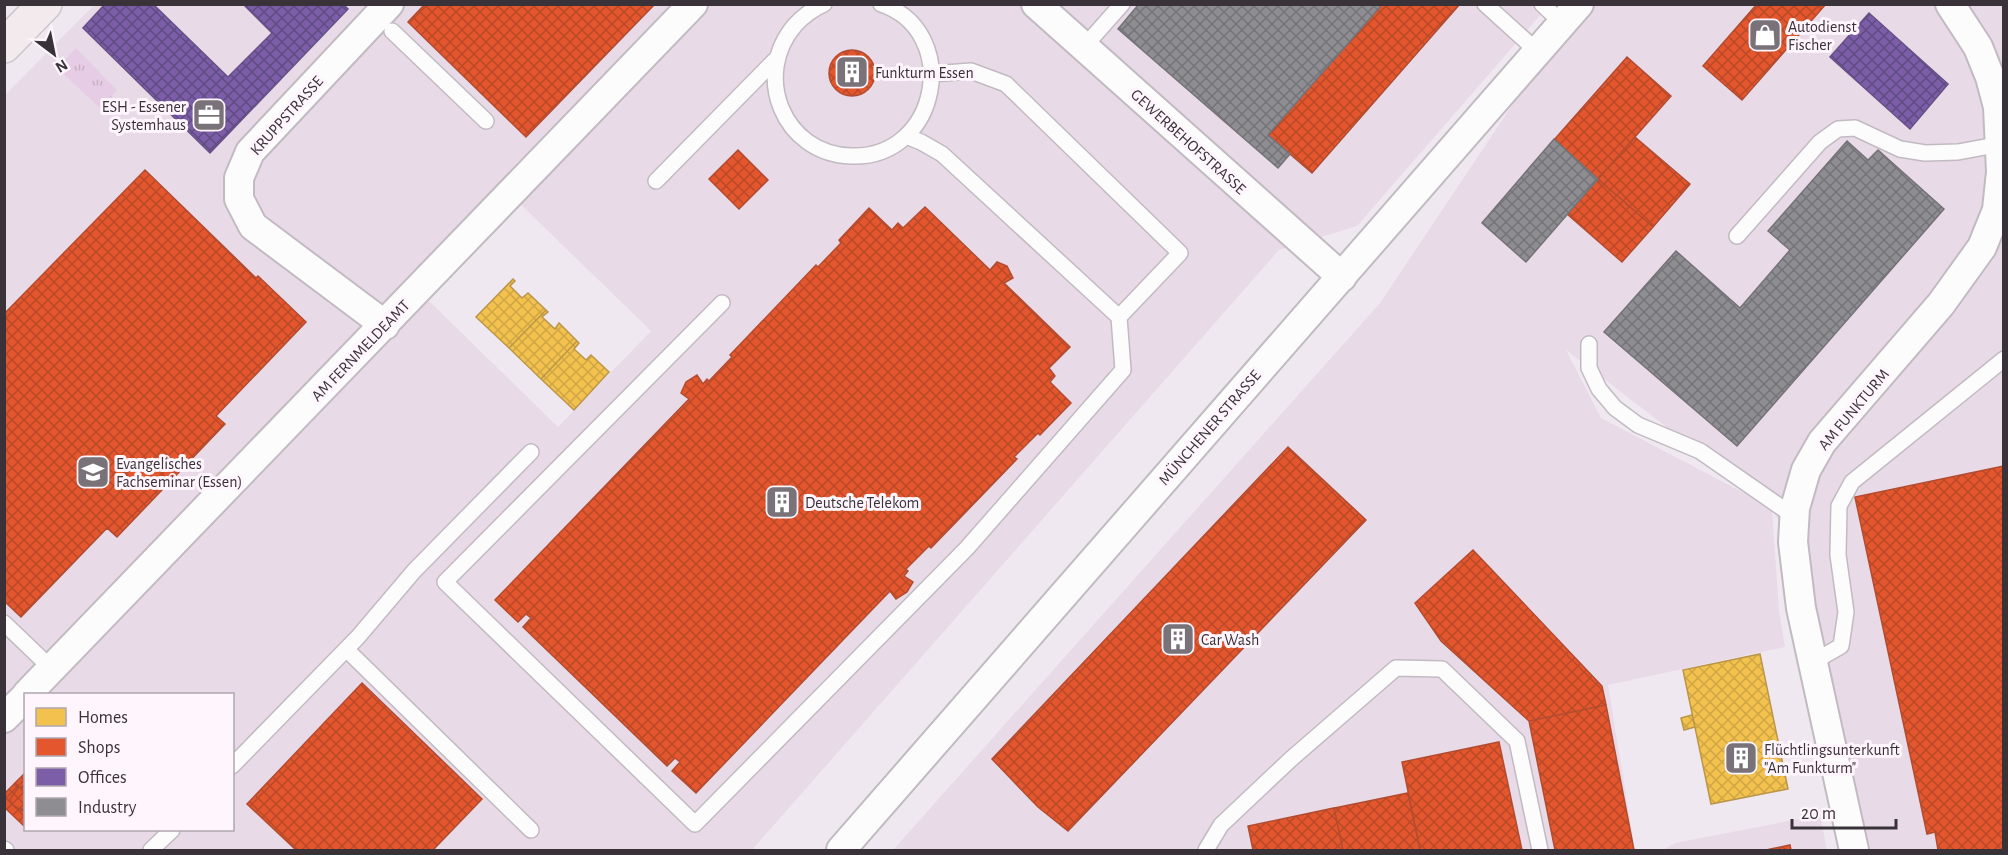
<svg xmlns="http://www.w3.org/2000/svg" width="2008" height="855" font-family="'Alegreya Sans',sans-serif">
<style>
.built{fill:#e9dae8;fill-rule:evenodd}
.grass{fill:url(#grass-tufts)}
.homes{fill:url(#homes-cross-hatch);stroke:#ba9648;stroke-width:1.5}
.shops{fill:url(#shops-cross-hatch);stroke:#b14c31;stroke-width:1.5}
.offices{fill:url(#offices-cross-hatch);stroke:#675186;stroke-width:1.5}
.industry{fill:url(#industry-cross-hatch);stroke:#747277;stroke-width:1.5}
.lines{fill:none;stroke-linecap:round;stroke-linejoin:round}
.service-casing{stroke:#c1bbc1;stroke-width:18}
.minor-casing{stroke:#c1bbc1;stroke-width:32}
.motorway-casing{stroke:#cac6ca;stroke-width:36}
.service{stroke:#fdfcfd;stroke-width:15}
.minor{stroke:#fdfcfd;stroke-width:28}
.motorway{stroke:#f2eaed;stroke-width:33}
.labels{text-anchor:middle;stroke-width:6;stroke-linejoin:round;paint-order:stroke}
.poi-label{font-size:16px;fill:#393339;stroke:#fef5fd;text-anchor:start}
.street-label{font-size:16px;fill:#393339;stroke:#fef5fd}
</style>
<defs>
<pattern id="grass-tufts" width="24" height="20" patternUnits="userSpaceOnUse" patternTransform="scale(1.5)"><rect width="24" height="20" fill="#e7cce6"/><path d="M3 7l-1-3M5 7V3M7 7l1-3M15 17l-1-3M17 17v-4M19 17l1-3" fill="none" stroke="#c7b0c6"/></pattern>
<pattern id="homes-cross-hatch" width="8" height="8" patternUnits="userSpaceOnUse" patternTransform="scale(1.5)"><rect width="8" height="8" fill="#f2c14e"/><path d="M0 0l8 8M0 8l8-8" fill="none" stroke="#d0a645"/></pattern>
<pattern id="shops-cross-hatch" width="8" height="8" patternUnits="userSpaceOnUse" patternTransform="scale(1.5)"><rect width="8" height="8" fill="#e4572e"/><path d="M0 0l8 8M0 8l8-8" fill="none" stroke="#ba4928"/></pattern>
<pattern id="offices-cross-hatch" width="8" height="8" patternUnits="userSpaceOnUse" patternTransform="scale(1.5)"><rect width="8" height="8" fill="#7b5ea7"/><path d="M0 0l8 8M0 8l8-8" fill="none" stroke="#604a82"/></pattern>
<pattern id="industry-cross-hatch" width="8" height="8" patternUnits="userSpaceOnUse" patternTransform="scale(1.5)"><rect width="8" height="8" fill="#8d8d92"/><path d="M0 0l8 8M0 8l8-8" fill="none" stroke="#747478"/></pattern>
</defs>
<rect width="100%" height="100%" fill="#f0e8f0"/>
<path class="built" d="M94,5H1549L1357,226L1279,250L752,850H5V95ZM513,197L651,331L558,427L420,292ZM26,694H232V830H26Z
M1590,5H2003V850H1861L1801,560L1772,509L1779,611L1785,647L1608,685L1635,850H893L1380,303L1547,53ZM1566,350L1767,504V505L1601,418Z
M1820,815L1827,850H1663L1675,843Z"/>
<path class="grass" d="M76,48L117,90L101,109L57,68Z"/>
<path class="homes" d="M513,279L515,281L510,286L522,298L528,293L546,310L509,348L476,317Z
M546,310L548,312L542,317L555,329L559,323L577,341L541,379L509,348Z
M577,341L579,343L574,349L586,360L591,355L609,372L574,410L541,379Z
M1760,654L1788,789L1711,804L1683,670Z
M1692,715L1695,727L1684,730L1681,718Z"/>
<path class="shops" d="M425,4H653L654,5L526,137L408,22Z
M1382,4H1460L1312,173L1268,135Z
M1757,4H1826L1742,100L1703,66Z
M829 73a23 23 0 1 1 46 0a23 23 0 1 1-46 0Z
M1627,57L1671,96L1598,179L1554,140Z
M1635,137L1690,184L1653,227L1598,179Z
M738,150L768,180L739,209L709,179Z
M145,170L256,278L258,276L306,322L216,416L225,424L117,537L107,528L21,617L4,601V314Z
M1598,179L1653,227L1622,262L1567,214Z
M925,207L990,270L997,262L1007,266L1013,278L1004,283L1070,347L1049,368L1055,376L1050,382L1071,403L1040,435L1038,433L1014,457L1017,459L931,548L929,546L906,569L908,571L904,576L913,582L907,592L896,599L890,591L696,793L672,771L680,762L675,758L667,766L523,627L531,618L526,614L518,622L495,600L689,399L681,393L686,382L697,375L703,384L707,379L709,381L732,357L730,355L816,265L818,267L841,243L839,240L869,208L892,230L898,223L903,228Z
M1288,447L1366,520L1068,831L1038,807L992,759Z
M2004,466V850H1938L1935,832L1927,834L1855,497Z
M1473,550L1602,686L1606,705L1529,721L1441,641L1415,603Z
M362,683L482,799L433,850H296L247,804Z
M1606,705L1634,850H1555L1529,721Z
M1499,742L1522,850H1420L1402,762Z
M24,774L26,776V787L18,788L14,784Z
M14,784L18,788L10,799L12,804L18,809H26L24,826L4,807V794Z
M23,786L26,787V809L22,811L12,804L10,799L18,788Z
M1408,793L1420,850H1343L1334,808Z
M1334,808L1343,850H1253L1248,826Z
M1790,845L1791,850H1766Z"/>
<path class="offices" d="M105,4H156L155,6L228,77L272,33L243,4H343L348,9L210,153L83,28Z
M1869,13L1948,84L1910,129L1830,57Z"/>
<path class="industry" d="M1139,4H1377L1380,7L1268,135L1290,154L1278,168L1118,29Z
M1554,139L1598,179L1526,262L1482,223Z
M1847,141L1868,160L1878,150L1944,209L1737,446L1604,332L1676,251L1740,308L1790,250L1768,231Z"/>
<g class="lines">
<g class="service-casing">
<path id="service" d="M824,4C814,8 802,17 795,25C752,75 783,154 851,156C940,159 962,31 881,4
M1485,4L1537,51
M1542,4L1562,23
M392,31L486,121
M1084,47L1122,4
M906,136L921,142L942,154L1119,317L1180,253L1006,84L971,71L932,74
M656,181L777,58
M1737,236L1820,142L1838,129L1855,128L1900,149L1925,153L1958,152L2001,144
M722,303L445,582L695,824L967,548L1123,370L1119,317
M1589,344V368L1599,389L1615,408L1638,425L1700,451L1795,517
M4,623L52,669
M346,649L531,830
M1813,662L1841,646L1846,612L1838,555L1839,506L1852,482L2004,359
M232,766L358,637L414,571L531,452
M4,849L6,850
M151,850L172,830
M1206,850L1221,825L1291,759L1396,668L1442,669L1517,741L1540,850"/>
</g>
<g class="minor-casing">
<path id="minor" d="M1036,4L1342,277
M385,325L253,226L239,199V178L250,152L389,4
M27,694L693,4
M4,718L26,696
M841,850L1579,4
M1854,850L1801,608L1793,542L1795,508L1806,470L1822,442L1941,304L1982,247L1997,210L2001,172L1998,107L1990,77L1978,47L1950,4"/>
</g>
<g class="motorway-casing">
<path id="motorway" d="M4,46L45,4"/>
</g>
<use href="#service" class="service"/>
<use href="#minor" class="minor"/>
<use href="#motorway" class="motorway"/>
</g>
<defs>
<g id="shop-square" transform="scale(1.725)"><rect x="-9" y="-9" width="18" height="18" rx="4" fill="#797279" stroke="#fef5fd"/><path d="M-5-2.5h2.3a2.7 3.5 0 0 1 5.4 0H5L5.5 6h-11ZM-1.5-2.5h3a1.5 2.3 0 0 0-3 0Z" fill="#fff"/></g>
<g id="building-square" transform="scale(1.725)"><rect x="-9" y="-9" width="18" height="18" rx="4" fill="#797279" stroke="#fef5fd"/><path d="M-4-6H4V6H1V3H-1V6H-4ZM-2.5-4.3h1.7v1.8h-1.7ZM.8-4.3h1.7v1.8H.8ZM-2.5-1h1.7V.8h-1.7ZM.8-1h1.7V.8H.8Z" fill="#fff"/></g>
<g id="office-square" transform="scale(1.725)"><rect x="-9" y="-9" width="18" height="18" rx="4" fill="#797279" stroke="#fef5fd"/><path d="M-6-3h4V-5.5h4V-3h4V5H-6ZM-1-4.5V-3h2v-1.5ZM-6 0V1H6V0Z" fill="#fff"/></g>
<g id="school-square" transform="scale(1.725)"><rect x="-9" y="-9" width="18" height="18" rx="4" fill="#797279" stroke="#fef5fd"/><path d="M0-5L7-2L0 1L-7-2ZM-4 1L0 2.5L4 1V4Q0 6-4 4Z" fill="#fff"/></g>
</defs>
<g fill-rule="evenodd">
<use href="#shop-square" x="1765" y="35"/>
<use href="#building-square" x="852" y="72"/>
<use href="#office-square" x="209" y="115"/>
<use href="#school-square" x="93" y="472"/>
<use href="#building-square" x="782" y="502"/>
<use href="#building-square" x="1178" y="639"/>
<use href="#building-square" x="1741" y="758"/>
</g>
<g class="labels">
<g class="poi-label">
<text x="1788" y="32">Autodienst<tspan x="1788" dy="18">Fischer</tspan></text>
<text x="875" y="78">Funkturm Essen</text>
<text x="186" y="112" text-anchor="end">ESH - Essener<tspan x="186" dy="18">Systemhaus</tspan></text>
<text x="116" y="469">Evangelisches<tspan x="116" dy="18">Fachseminar (Essen)</tspan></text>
<text x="805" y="508">Deutsche Telekom</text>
<text x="1201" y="645">Car Wash</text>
<text x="1764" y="755">Flüchtlingsunterkunft<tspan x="1764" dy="18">"Am Funkturm"</tspan></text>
</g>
<g class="street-label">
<text transform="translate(286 115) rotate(-48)" y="6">KRUPPSTRASSE</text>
<text transform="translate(1189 141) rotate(42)" y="6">GEWERBEHOFSTRASSE</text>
<text transform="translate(360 350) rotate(-46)" y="6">AM FERNMELDEAMT</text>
<text transform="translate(1853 409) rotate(-50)" y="6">AM FUNKTURM</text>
<text transform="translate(1209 427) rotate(-49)" y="6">MÜNCHENER STRASSE</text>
</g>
</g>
<rect width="2008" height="855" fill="none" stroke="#393339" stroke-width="12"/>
<rect x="24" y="693" width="210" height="138" fill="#fef5fd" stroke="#afa7af" stroke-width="1.5"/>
<rect x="36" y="708" width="30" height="18" fill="#f2c14e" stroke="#afa7af" stroke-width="1.5"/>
<text x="78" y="723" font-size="18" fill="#393339">Homes</text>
<rect x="36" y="738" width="30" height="18" fill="#e4572e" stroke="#afa7af" stroke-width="1.5"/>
<text x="78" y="753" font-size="18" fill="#393339">Shops</text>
<rect x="36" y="768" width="30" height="18" fill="#7b5ea7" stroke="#afa7af" stroke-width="1.5"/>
<text x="78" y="783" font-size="18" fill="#393339">Offices</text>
<rect x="36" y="798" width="30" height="18" fill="#8d8d92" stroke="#afa7af" stroke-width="1.5"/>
<text x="78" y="813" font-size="18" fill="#393339">Industry</text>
<g transform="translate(54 54) rotate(148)" stroke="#fef5fd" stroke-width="4.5" paint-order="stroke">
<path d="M0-4.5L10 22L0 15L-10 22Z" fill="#393339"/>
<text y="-9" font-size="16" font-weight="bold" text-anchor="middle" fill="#393339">N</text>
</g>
<path d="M1792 819v9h104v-9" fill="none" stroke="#393339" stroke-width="3"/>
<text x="1801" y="819" font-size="18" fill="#393339" stroke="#fef5fd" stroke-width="4.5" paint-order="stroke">20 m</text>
</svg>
